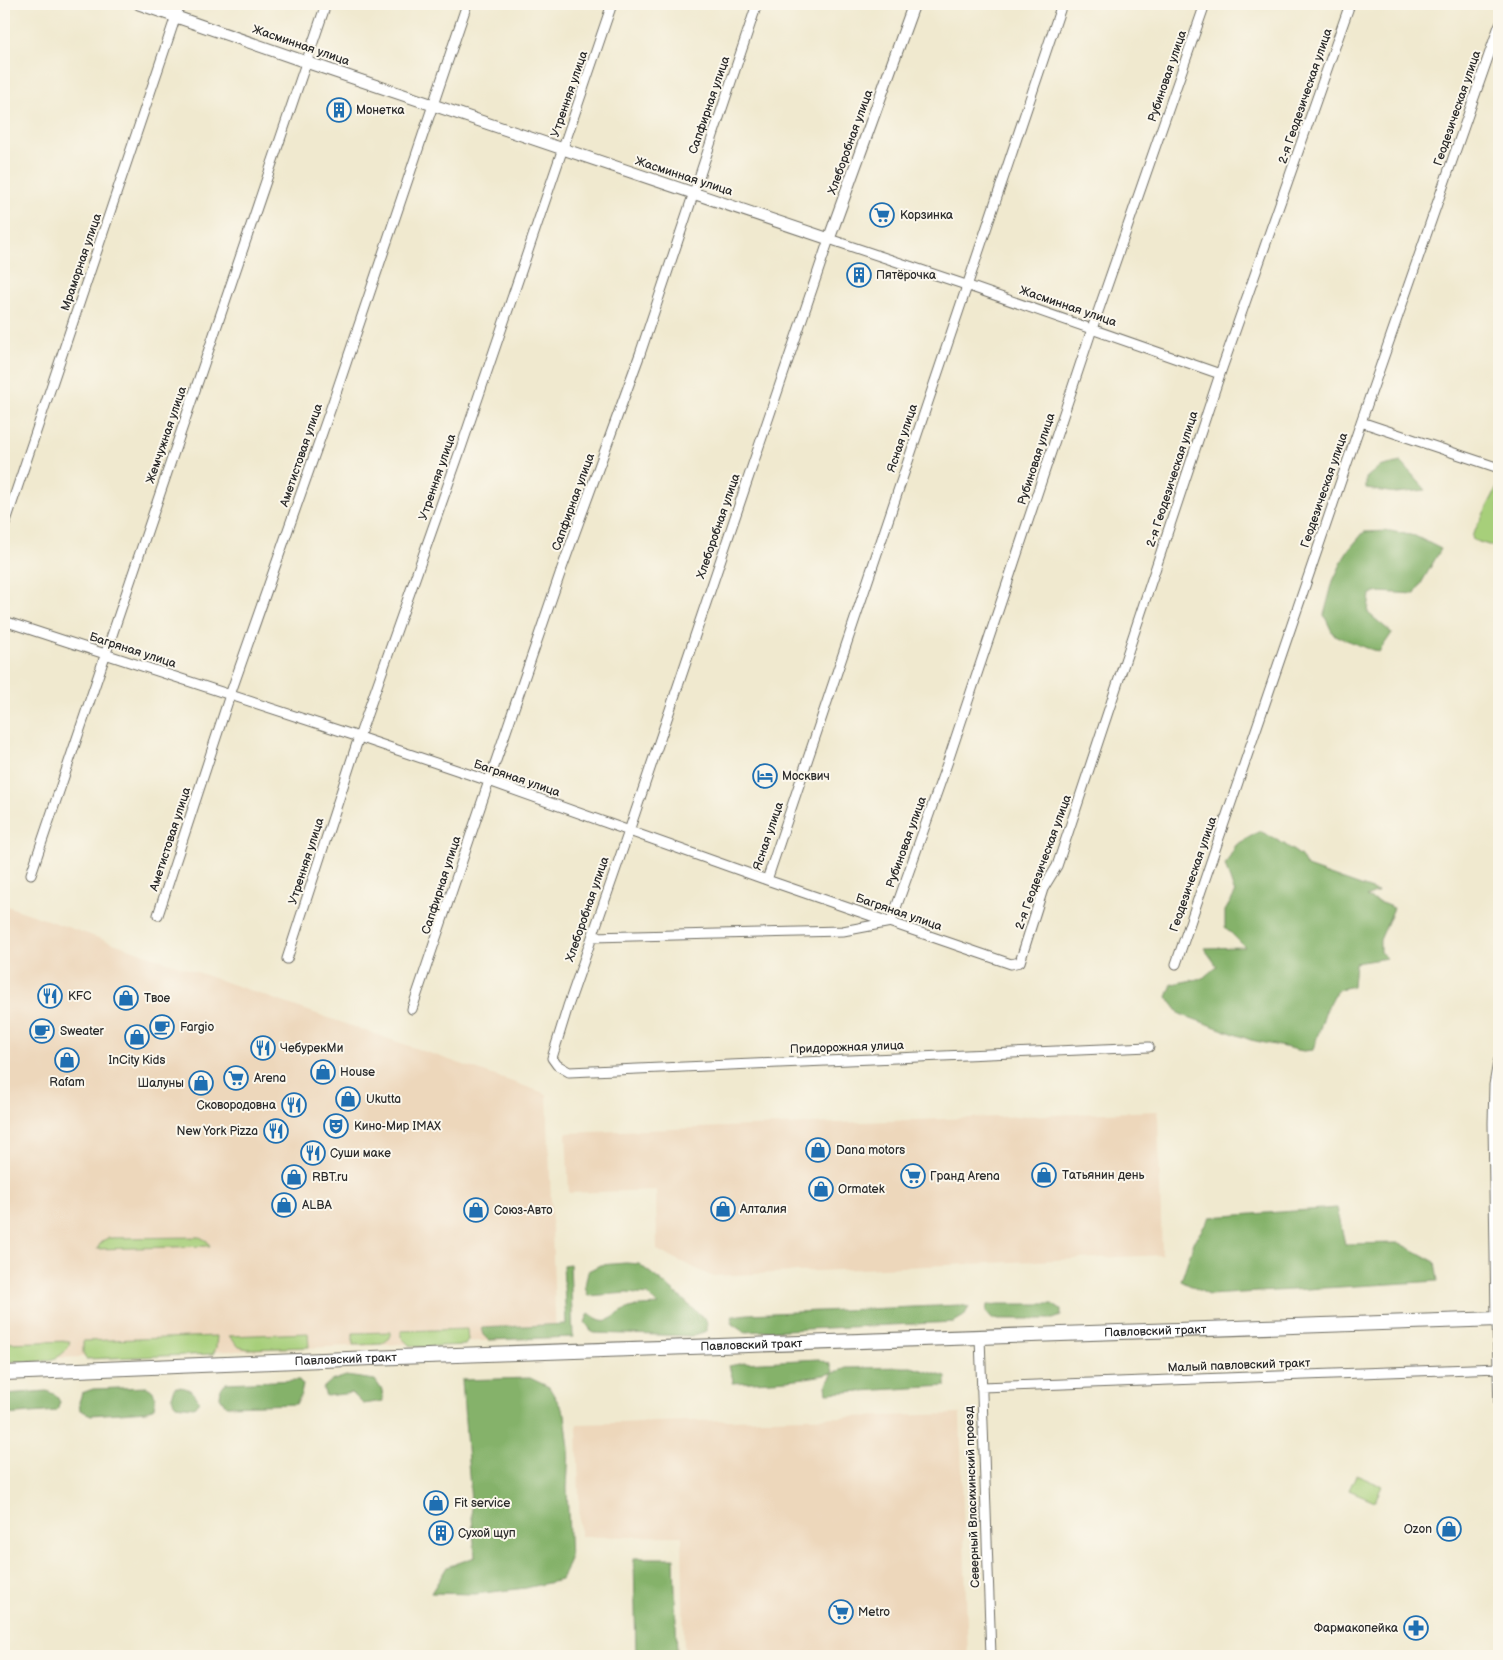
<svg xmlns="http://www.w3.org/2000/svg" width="1503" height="1660" font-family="'Balsamiq Sans',sans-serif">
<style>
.built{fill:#edd7bb}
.green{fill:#a7cf7a;stroke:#697d52}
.forest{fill:#85b26a;stroke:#586e4a}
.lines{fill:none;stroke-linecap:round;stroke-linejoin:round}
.minor-casing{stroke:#706e64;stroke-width:11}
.tertiary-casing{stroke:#706e64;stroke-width:13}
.primary-casing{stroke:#706e64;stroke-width:16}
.minor{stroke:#fff;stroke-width:9}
.tertiary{stroke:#fff;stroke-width:11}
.primary{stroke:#fff;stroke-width:14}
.labels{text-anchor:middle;stroke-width:4;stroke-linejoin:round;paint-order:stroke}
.street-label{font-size:12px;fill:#2b2b2b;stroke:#fbf7ec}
.poi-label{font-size:12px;fill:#2b2b2b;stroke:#fbf7ec;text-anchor:start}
</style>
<rect width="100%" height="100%" fill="#fbf7ec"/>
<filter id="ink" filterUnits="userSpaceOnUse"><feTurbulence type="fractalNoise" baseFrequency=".02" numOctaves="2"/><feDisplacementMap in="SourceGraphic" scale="10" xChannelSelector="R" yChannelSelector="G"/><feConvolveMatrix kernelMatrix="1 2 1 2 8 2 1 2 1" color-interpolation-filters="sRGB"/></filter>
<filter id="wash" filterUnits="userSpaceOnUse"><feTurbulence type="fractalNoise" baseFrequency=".0096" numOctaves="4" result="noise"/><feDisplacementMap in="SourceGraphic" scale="20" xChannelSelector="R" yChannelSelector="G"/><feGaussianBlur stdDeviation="1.12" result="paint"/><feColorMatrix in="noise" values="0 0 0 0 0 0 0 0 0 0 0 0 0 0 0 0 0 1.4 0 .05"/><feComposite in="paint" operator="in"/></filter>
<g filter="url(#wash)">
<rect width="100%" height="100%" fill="#f0e9cf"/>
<path class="built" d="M4,905L547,1094L556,1338L4,1360Z
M1158,1111L1162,1255L711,1276L657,1250L656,1190L569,1193L566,1133Z
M960,1414L968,1656H684L682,1536L580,1537L577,1424Z"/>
<path class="green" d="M1499,484V546L1495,547L1473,540L1472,536Z
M200,1237L207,1241L210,1246L97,1249L102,1241L108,1238Z
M467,1329L468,1340L465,1345L416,1347L409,1345L401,1337V1331Z
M390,1332V1338L382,1344L353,1345V1333Z
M308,1333L309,1347L248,1349L239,1347L229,1336Z
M217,1336L216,1348L213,1354L86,1359L83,1354V1341Z
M70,1341C64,1368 25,1361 4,1361V1343Z
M1356,1475L1382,1486L1375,1501L1349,1490Z"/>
<path class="forest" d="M1401,462L1426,490L1396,493L1366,489V478L1379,467Z
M1390,531L1415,536L1441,549L1415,594L1378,592L1370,594L1368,613L1392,633L1379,652L1358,645L1333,634L1324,615L1333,581L1346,553L1364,532Z
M1260,831L1284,844L1301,856L1307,867L1378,892L1366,897L1394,908L1380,940V952L1387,958L1355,963L1353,986L1337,990L1325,1013L1313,1050L1303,1051L1251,1040L1180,1014L1167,997L1172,984L1203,978L1217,966L1204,948L1245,947L1225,927V911L1235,894L1225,865L1236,845Z
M1337,1208L1345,1244L1400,1243L1435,1262L1438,1281L1209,1295L1181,1281L1194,1242L1210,1217Z
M626,1263L639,1264L671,1289L707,1321V1331L691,1336L593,1333L585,1322L589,1313C608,1328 610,1317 627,1309C635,1305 648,1306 658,1305L648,1295L627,1293L588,1296L585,1286L588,1271L600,1265Z
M570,1264L573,1337L488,1340L483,1335L481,1328L566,1324L563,1265Z
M999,1304H1052L1061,1310V1316L1053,1319H992L986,1312L987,1305Z
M960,1305L969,1307L964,1316L954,1322L744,1332L732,1324V1316L748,1314Z
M819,1359L830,1364L834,1373L846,1368L911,1367L946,1377V1386L827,1393L826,1386L833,1373C800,1381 766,1381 732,1383L733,1380L729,1366L744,1363Z
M346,1376L375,1380L382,1390L383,1401L363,1404L352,1393L326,1396L323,1388L331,1381Z
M530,1378L549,1387L565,1414L569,1449L567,1488L570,1559L561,1580L526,1588L475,1594L431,1593L447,1567L475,1557L462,1380Z
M299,1380L303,1385L301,1394L296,1404L226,1406L220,1397L221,1388L226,1383Z
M147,1387C157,1392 155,1397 154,1407L147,1411L91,1415L80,1410L79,1402L82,1393L93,1389Z
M176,1387C188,1387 194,1391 199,1401L194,1407L176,1405C170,1399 172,1394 176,1387Z
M47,1391L56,1395L60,1402L57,1411L4,1415V1394Z
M634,1558H674L677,1656H636Z"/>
</g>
<g filter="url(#ink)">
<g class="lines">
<g class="minor-casing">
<path id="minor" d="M1361,422L1499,468
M4,527L180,4
M4,621L359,737L489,781L767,880L1011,964L1020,962L1043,889L1057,866L1220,374L1350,4
M31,874L326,4
M767,880L1062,4
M158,915L230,695L333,402L467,4
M592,937L843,931L891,922L948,761L1092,329L1205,4
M287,959L359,737L461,448L612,4
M1176,964L1361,422L1499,26
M412,1009L489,781L562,568L640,354L757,4
M1149,1047L569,1072L557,1065L552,1058L568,1006L629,831L829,239L966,285L1220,374
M1497,1319L1499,1417
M980,1337L991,1656
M981,1387L1499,1368"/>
</g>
<g class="tertiary-casing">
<path id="tertiary" d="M139,4L306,62L829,239L914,4
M1497,1319L1494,1123L1495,1085L1499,1062"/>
</g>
<g class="primary-casing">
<g id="primary">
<path id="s1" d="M4,1373L397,1357L1499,1319"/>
</g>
</g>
<use href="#minor" class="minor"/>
<use href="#tertiary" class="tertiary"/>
<use href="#primary" class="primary"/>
</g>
</g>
<defs>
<g id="building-ring" transform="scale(1.25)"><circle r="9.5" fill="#fbf7ec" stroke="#1f6fb2" stroke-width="1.5"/><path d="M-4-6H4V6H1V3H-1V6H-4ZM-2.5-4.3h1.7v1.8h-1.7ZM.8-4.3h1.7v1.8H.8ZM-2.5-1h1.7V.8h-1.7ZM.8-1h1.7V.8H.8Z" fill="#1f6fb2"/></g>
<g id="supermarket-ring" transform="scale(1.25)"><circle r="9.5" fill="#fbf7ec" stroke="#1f6fb2" stroke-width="1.5"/><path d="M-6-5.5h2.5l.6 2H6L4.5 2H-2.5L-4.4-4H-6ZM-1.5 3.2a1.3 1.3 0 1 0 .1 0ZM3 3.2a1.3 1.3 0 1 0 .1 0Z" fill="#1f6fb2"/></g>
<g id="hotel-ring" transform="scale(1.25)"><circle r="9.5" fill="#fbf7ec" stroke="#1f6fb2" stroke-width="1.5"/><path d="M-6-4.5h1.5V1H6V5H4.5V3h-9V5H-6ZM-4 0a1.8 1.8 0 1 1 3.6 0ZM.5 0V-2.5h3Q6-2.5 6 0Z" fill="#1f6fb2"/></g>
<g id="restaurant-ring" transform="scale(1.25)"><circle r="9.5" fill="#fbf7ec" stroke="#1f6fb2" stroke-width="1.5"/><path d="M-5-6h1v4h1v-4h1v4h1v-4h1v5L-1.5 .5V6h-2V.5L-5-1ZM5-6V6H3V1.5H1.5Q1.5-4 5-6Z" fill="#1f6fb2"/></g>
<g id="shop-ring" transform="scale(1.25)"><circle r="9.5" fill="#fbf7ec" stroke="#1f6fb2" stroke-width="1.5"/><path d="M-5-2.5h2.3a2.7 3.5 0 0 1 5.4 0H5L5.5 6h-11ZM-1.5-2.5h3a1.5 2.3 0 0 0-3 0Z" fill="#1f6fb2"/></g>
<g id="cafe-ring" transform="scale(1.25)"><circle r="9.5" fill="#fbf7ec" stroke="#1f6fb2" stroke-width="1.5"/><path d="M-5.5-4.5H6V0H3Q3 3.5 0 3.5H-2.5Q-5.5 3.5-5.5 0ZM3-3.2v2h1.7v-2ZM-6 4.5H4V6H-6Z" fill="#1f6fb2"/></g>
<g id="theatre-ring" transform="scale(1.25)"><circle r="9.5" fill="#fbf7ec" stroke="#1f6fb2" stroke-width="1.5"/><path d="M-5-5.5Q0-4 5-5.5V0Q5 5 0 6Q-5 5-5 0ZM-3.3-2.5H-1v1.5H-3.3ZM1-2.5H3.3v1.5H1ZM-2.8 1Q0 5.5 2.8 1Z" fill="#1f6fb2"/></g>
<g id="pharmacy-ring" transform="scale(1.25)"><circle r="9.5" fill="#fbf7ec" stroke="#1f6fb2" stroke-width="1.5"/><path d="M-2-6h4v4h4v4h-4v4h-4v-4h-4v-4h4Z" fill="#1f6fb2"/></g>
</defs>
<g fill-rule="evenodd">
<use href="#building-ring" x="339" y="110"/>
<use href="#supermarket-ring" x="882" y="215"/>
<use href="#building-ring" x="859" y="275"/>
<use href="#hotel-ring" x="765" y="776"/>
<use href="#restaurant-ring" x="50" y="996"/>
<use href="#shop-ring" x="126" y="998"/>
<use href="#cafe-ring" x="162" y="1027"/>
<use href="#cafe-ring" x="42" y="1031"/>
<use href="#shop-ring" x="137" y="1037"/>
<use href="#restaurant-ring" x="263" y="1048"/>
<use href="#shop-ring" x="67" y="1060"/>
<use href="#shop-ring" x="323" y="1072"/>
<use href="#supermarket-ring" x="236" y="1078"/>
<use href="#shop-ring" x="201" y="1083"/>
<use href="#shop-ring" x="348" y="1099"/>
<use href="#restaurant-ring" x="294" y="1105"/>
<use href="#theatre-ring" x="336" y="1126"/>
<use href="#restaurant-ring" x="276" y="1131"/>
<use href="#shop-ring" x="818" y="1150"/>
<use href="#restaurant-ring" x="313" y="1153"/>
<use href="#shop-ring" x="1044" y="1175"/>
<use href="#supermarket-ring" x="913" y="1176"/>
<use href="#shop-ring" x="294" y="1177"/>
<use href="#shop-ring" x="821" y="1189"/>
<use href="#shop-ring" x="284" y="1205"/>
<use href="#shop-ring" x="723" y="1209"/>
<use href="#shop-ring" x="476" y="1210"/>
<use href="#shop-ring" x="436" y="1503"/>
<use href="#shop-ring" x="1449" y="1529"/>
<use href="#building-ring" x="441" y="1533"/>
<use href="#supermarket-ring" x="841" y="1612"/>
<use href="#pharmacy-ring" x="1416" y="1628"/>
</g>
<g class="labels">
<g class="street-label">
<text transform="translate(301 45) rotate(19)" y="4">Жасминная улица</text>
<text transform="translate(1167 76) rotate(-71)" y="4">Рубиновая улица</text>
<text transform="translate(569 94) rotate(-71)" y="4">Утренняя улица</text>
<text transform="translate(1305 96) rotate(-71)" y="4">2-я Геодезическая улица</text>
<text transform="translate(709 105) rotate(-71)" y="4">Сапфирная улица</text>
<text transform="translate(1457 108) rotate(-71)" y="4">Геодезическая улица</text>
<text transform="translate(850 142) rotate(-70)" y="4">Хлеборобная улица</text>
<text transform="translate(684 176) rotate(18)" y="4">Жасминная улица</text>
<text transform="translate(81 262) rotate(-71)" y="4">Мраморная улица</text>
<text transform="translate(1068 306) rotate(19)" y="4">Жасминная улица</text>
<text transform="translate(166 435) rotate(-71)" y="4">Жемчужная улица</text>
<text transform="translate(902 438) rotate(-71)" y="4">Ясная улица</text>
<text transform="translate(301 455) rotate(-71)" y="4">Аметистовая улица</text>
<text transform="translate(1036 459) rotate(-72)" y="4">Рубиновая улица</text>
<text transform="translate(437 477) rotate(-71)" y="4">Утренняя улица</text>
<text transform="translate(1172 479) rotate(-72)" y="4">2-я Геодезическая улица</text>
<text transform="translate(1324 490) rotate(-71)" y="4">Геодезическая улица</text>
<text transform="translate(573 502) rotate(-70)" y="4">Сапфирная улица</text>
<text transform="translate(718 526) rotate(-71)" y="4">Хлеборобная улица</text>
<text transform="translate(133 650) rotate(18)" y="4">Багряная улица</text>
<text transform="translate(517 778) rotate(19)" y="4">Багряная улица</text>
<text transform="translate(768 836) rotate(-71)" y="4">Ясная улица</text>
<text transform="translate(170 839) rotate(-72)" y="4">Аметистовая улица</text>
<text transform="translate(906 842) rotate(-70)" y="4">Рубиновая улица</text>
<text transform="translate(306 861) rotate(-72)" y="4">Утренняя улица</text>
<text transform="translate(1043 862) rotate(-70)" y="4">2-я Геодезическая улица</text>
<text transform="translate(1193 874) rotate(-71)" y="4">Геодезическая улица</text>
<text transform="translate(441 885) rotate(-72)" y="4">Сапфирная улица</text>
<text transform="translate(587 909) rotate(-71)" y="4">Хлеборобная улица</text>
<text transform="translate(899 912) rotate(19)" y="4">Багряная улица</text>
<text transform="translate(847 1047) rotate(-2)" y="4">Придорожная улица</text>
<text dy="4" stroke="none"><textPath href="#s1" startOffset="1152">Павловский тракт</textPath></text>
<text dy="4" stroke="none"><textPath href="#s1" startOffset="748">Павловский тракт</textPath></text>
<text dy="4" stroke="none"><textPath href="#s1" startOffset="342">Павловский тракт</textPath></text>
<text transform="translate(1239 1365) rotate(-2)" y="4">Малый павловский тракт</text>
<text transform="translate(972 1497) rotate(-92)" y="4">Северный Власихинский проезд</text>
</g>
<g class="poi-label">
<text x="356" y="114">Монетка</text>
<text x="900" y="219">Корзинка</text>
<text x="876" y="279">Пятёрочка</text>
<text x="782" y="780">Москвич</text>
<text x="68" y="1000">KFC</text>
<text x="144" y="1002">Твое</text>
<text x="180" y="1031">Fargio</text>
<text x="60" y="1035">Sweater</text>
<text x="280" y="1052">ЧебурекМи</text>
<text x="137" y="1064" text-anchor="middle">InCity Kids</text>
<text x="340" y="1076">House</text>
<text x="254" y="1082">Arena</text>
<text x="67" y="1086" text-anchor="middle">Rafam</text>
<text x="184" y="1087" text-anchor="end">Шалуны</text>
<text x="366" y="1103">Ukutta</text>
<text x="276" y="1109" text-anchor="end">Сковородовна</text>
<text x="354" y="1130">Кино-Мир IMAX</text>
<text x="258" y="1135" text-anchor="end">New York Pizza</text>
<text x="836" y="1154">Dana motors</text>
<text x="330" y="1157">Суши маке</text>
<text x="1062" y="1179">Татьянин день</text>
<text x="930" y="1180">Гранд Arena</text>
<text x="312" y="1181">RBT.ru</text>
<text x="838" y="1193">Ormatek</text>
<text x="302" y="1209">ALBA</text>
<text x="740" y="1213">Алталия</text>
<text x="494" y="1214">Союз-Авто</text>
<text x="454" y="1507">Fit service</text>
<text x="1432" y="1533" text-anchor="end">Ozon</text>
<text x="458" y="1537">Сухой щуп</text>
<text x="858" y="1616">Metro</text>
<text x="1398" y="1632" text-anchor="end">Фармакопейка</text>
</g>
</g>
<rect width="1503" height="1660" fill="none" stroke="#fbf7ec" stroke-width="20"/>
</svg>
